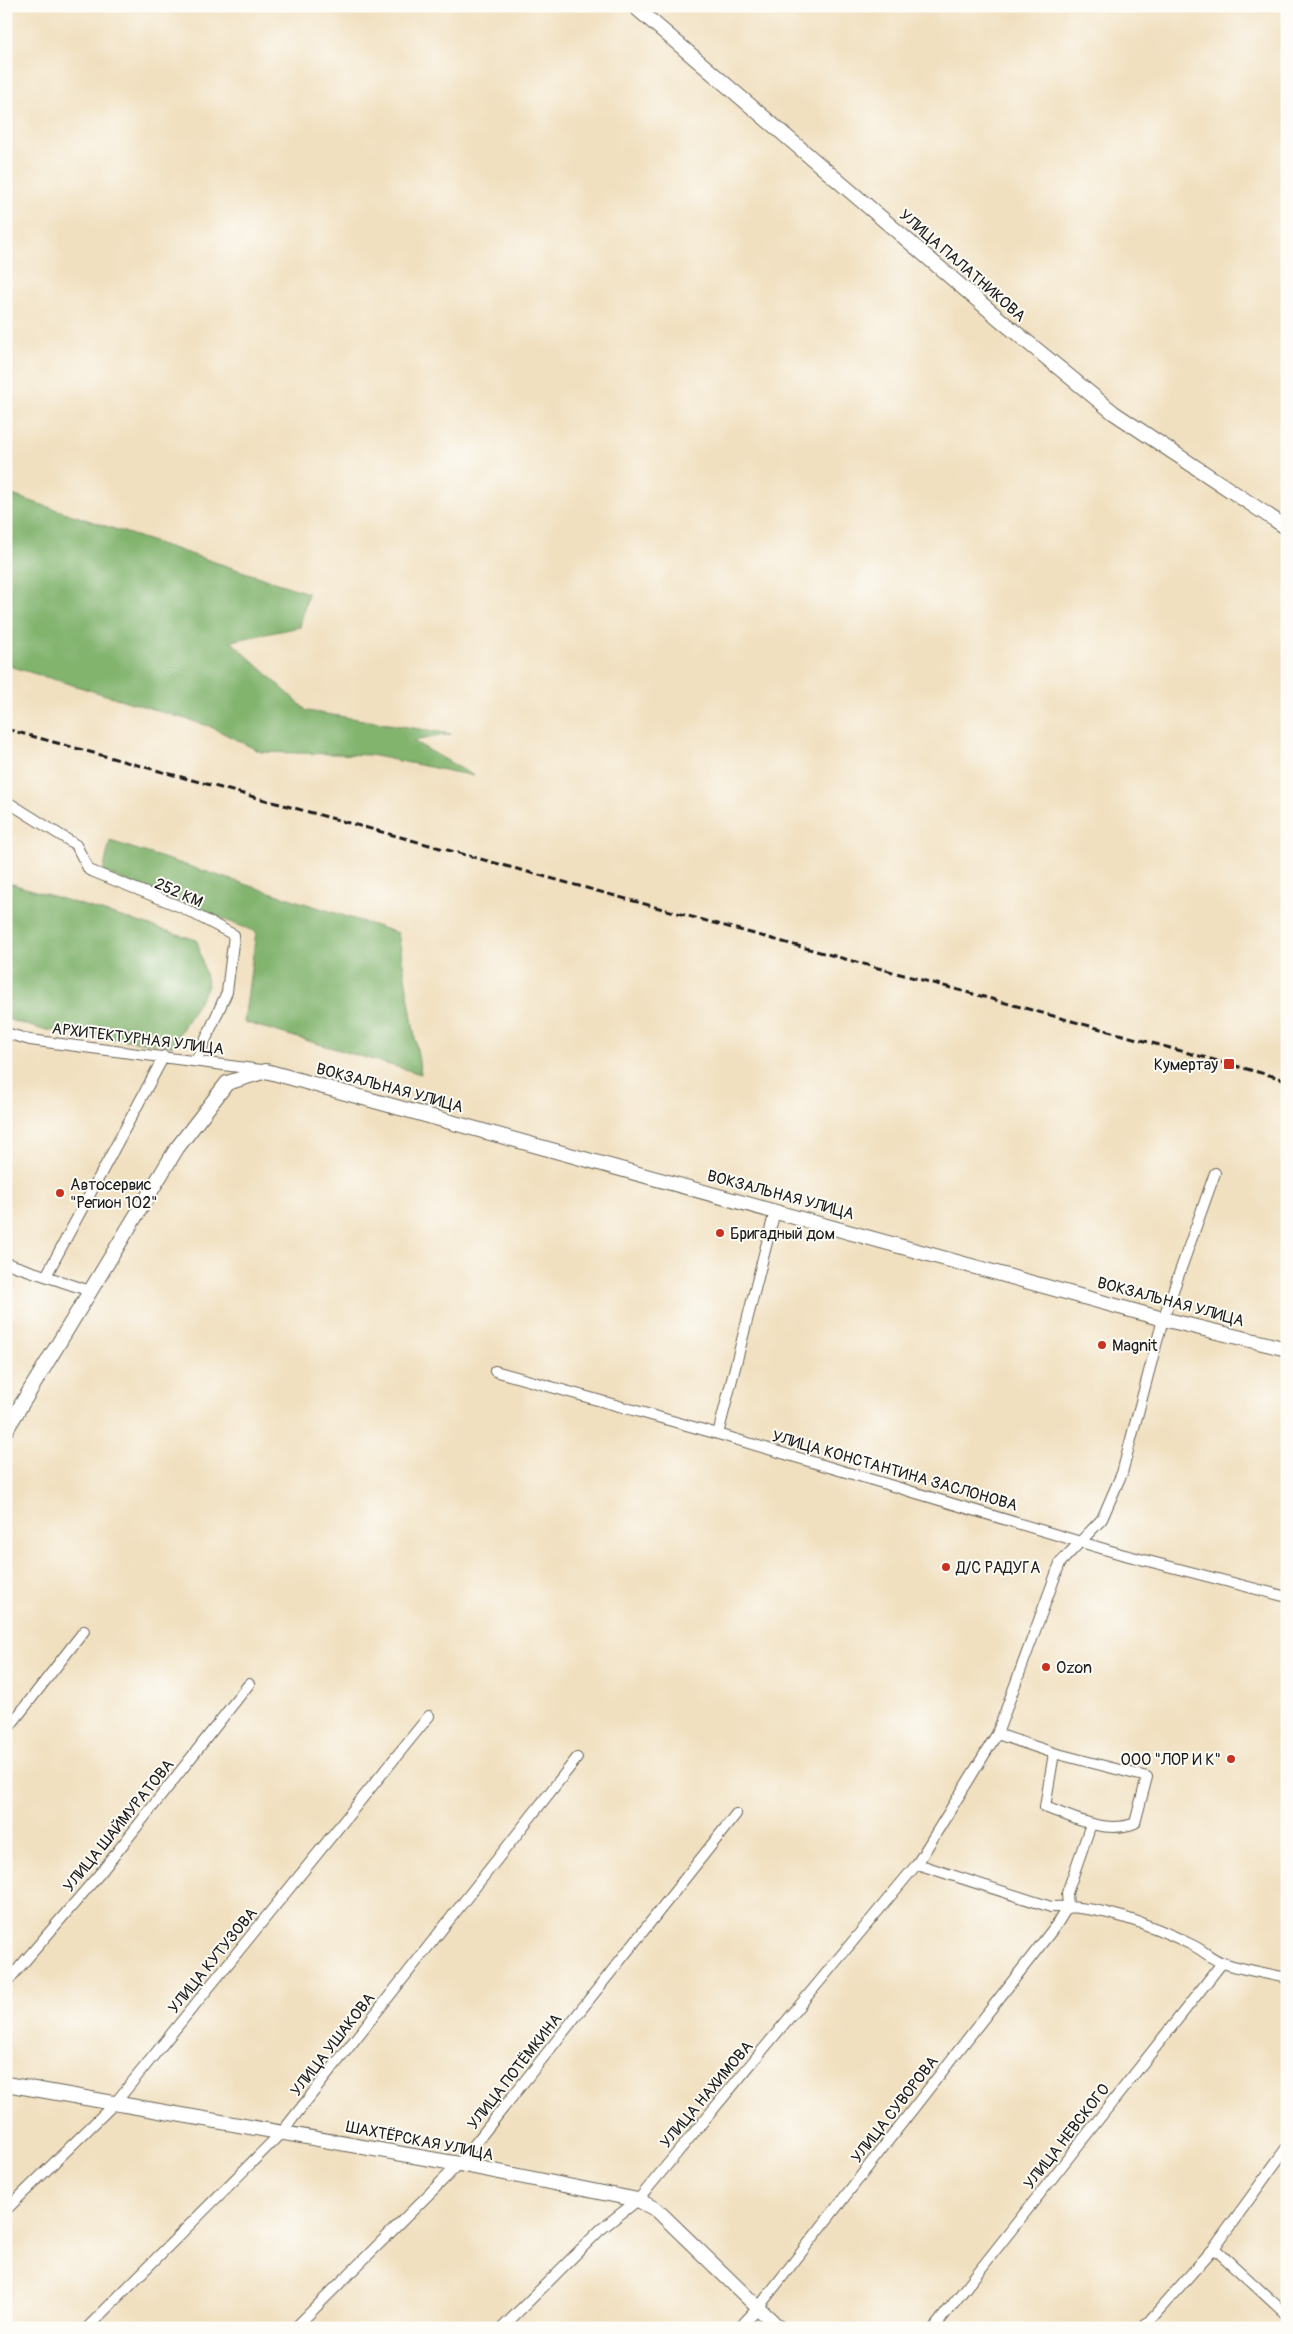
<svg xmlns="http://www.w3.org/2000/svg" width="1293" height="2334" font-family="Pangolin,sans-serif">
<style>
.forest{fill:#82b46e;stroke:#4f6845}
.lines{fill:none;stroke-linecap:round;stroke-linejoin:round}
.street-casing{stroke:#676155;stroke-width:12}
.secondary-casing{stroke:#676155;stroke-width:16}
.street{stroke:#fff;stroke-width:10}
.secondary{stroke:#fff;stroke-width:14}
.rail{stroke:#1c1c1c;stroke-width:3;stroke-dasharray:8 4;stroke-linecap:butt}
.poi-dot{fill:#c8321e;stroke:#fdfcf7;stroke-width:2}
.labels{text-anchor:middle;stroke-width:4;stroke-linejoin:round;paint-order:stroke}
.street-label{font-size:16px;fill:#1c1c1c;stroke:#fdfcf7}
.poi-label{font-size:16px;fill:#1c1c1c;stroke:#fdfcf7;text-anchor:start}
</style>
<rect width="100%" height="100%" fill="#fdfcf7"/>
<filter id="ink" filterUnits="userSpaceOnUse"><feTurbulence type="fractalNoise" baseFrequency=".02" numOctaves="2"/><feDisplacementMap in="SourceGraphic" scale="10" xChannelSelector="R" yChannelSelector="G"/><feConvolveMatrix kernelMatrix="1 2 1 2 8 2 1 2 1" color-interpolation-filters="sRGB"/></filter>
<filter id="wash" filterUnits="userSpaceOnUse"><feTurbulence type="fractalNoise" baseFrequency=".0096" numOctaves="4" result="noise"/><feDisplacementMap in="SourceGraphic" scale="20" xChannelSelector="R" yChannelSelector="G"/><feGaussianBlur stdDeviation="1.12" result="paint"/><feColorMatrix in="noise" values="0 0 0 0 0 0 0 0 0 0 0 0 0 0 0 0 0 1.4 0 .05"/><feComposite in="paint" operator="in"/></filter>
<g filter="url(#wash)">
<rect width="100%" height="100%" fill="#f1e0c0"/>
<path class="forest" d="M6,493L308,593L300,627L231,641L307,711L451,734L413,741L474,776L370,755L261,752L209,726L6,665Z
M110,841L398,933L421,1074L244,1022L256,932L103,872Z
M6,882L197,940L208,986L172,1046L40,1029L6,1019Z"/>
</g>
<g filter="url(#ink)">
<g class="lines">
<g class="street-casing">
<path id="street" d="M6,801L76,845L89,870L181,907L234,935L227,992L196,1061
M6,1033L30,1040L262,1070
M6,1263L90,1291
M46,1276L164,1056
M495,1371L718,1434L1121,1554L1287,1597
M718,1434L775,1211
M6,1731L84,1631
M997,1734L1054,1753L1147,1777L1135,1823C1106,1835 1072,1817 1045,1807L1054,1753
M917,1864L1051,1907C1097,1904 1153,1925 1194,1946C1204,1951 1213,1960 1223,1963C1244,1970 1266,1973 1287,1978
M6,1983L102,1871L249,1684
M6,2210L116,2102L429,1716
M1214,2248L1287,2315
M87,2328L282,2132L577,1758
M295,2328L459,2164L736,1814
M502,2328L600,2230L638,2200L917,1864L997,1734L1060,1563L1102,1519L1122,1473L1163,1319L1215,1173
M739,2328L758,2308L1057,1924L1068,1906L1067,1893L1091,1824
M934,2328L1222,1963
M1143,2328L1214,2248L1287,2147"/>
</g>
<g class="secondary-casing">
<path id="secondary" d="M634,6L1003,322L1114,413L1287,528
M6,1430L177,1148L227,1083L266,1071L1163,1319L1287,1349
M6,2084L459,2164L638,2200L657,2210L779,2328"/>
</g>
<use href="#street" class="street"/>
<use href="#secondary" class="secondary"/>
<path class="rail" d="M6,729L1287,1080"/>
</g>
</g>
<g class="poi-dot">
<rect x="1223" y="1058" width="12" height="12" rx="2.5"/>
<circle cx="60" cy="1193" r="5"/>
<circle cx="720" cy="1233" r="5"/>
<circle cx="1102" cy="1345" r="5"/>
<circle cx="946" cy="1567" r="5"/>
<circle cx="1046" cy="1667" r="5"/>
<circle cx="1231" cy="1759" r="5"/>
</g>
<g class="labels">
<g class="street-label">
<text transform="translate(963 265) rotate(41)" y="6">УЛИЦА ПАЛАТНИКОВА</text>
<text transform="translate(179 892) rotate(24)" y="6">252 КМ</text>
<text transform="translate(138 1038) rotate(7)" y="6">АРХИТЕКТУРНАЯ УЛИЦА</text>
<text transform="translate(390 1087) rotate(15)" y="6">ВОКЗАЛЬНАЯ УЛИЦА</text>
<text transform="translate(781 1194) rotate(15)" y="6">ВОКЗАЛЬНАЯ УЛИЦА</text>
<text transform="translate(1171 1301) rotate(15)" y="6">ВОКЗАЛЬНАЯ УЛИЦА</text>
<text transform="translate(895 1470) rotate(16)" y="6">УЛИЦА КОНСТАНТИНА ЗАСЛОНОВА</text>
<text transform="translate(118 1825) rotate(-51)" y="6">УЛИЦА ШАЙМУРАТОВА</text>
<text transform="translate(212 1960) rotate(-51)" y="6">УЛИЦА КУТУЗОВА</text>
<text transform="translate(332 2044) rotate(-52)" y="6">УЛИЦА УШАКОВА</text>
<text transform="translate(514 2071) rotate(-52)" y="6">УЛИЦА ПОТЁМКИНА</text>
<text transform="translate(706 2094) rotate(-50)" y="6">УЛИЦА НАХИМОВА</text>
<text transform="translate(894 2109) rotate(-52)" y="6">УЛИЦА СУВОРОВА</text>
<text transform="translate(1066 2136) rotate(-52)" y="6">УЛИЦА НЕВСКОГО</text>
<text transform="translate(420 2140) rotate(11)" y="6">ШАХТЁРСКАЯ УЛИЦА</text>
</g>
<g class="poi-label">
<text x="1218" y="1070" text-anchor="end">Кумертау</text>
<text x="70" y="1190">Автосервис<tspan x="70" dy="18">"Регион 102"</tspan></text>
<text x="730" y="1239">Бригадный дом</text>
<text x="1112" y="1351">Magnit</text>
<text x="956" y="1573">Д/С РАДУГА</text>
<text x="1056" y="1673">Ozon</text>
<text x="1221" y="1765" text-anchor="end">ООО "ЛОР И К"</text>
</g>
</g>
<rect width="1293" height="2334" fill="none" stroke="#fdfcf7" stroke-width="25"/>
</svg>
